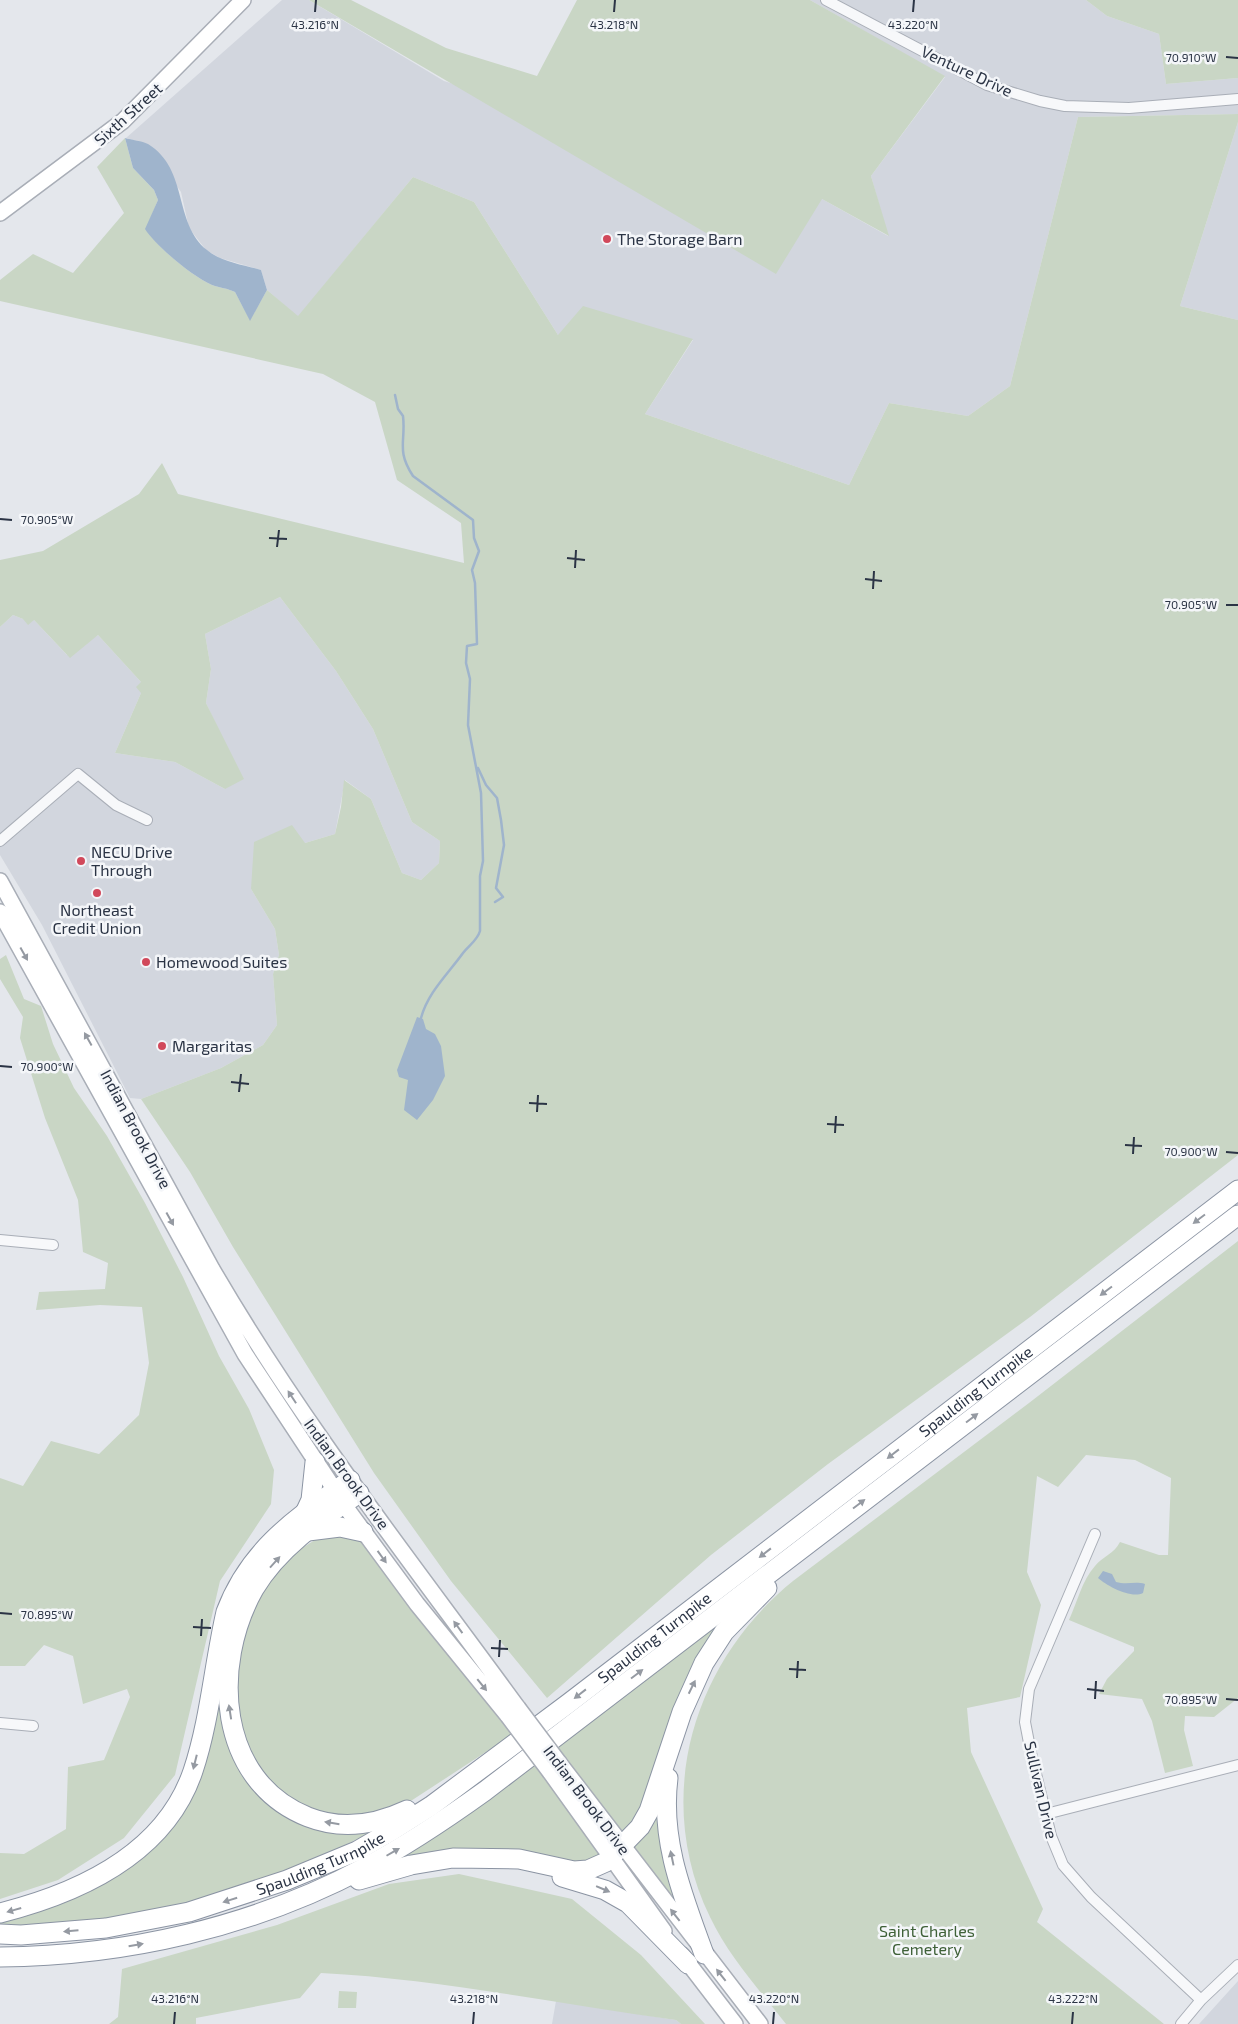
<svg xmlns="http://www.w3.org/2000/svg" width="1238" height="2024" font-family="'Exo 2',sans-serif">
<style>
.built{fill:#d2d6de}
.green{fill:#c9d6c5}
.water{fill:#9fb4cc}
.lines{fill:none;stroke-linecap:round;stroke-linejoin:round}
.stream{stroke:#9fb4cc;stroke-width:2.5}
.street-casing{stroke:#a9aeb7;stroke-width:12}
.secondary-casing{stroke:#a9aeb7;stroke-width:18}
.highway-casing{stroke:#8b94a3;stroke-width:21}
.street{stroke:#f7f8fa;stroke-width:10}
.secondary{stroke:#fff;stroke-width:15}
.highway{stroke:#fff;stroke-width:19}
.secondary-bridge-casing{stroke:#a9aeb7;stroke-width:18;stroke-linecap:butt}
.secondary-bridge{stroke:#fff;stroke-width:15}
.oneway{fill:#959aa2}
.ticks{fill:none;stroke:#2b3445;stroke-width:2}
.poi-dot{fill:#d1495b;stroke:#f4f6f9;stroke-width:2}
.labels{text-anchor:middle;stroke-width:5;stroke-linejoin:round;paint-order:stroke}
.street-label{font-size:16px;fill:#2b3445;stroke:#f4f6f9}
.poi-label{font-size:16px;fill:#2b3445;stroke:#f4f6f9;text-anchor:start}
.park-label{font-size:16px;fill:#3f6138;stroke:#f4f6f9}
.ticks-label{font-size:12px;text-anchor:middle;fill:#2b3445;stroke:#f4f6f9;stroke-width:5;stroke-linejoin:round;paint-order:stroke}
</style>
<rect width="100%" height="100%" fill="#e4e7ec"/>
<path class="built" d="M282,0H309L444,81L822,199L888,236L871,176L945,77L810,0H1086L1107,16L1159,34L1166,84L1238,78V114L1078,117L1010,386L968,416L889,403L849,485L645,414L693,340L558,335L474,202L413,177L298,317L267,290L261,270L220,258L206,250L189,228L181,192L147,144L126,138Z
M1238,122V320L1180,306Z
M280,597L336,671L373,729L412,822L440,841L439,863L421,880L402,873L371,799L345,780L335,834L305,843L251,889L275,929L279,955L273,974L277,1025L263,1045L221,1068L141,1099L130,1098L42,925L0,855V627L13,615L23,619L34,620L67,655L98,635L141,682V693L115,753L175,762L225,789L220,733L206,703L211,669L205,634Z
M1238,1981V2024H1199Z
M556,2001L676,2020L681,2024H552Z"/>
<path class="green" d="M309,0H351L446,48L537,76L577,0H810L945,76L871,176L889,236L822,199L776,274Z
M1086,0H1238V78L1166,84L1159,34L1107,16Z
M1238,114V122L1180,306L1238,320V1155L1030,1317L828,1464L711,1555L547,1698L451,1581L374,1473L233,1247L190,1172L141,1099L221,1068L263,1045L277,1025L273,974L279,955L275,929L251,889L254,842L292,825L305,843L335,834L341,807L344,780L371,799L402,873L421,880L439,863L440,841L412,822L373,729L336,671L280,597L205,634L211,669L206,703L244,779L225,789L175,762L115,753L141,693L136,687L141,682L98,635L70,658L34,620L28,625L23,619L13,615L0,627V560L43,551L139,494L162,463L178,494L464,563L461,523L397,480L375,402L323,374L0,301V280L33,254L73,273L124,213L97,167L125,138L133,168L154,190L158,200L146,229C156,246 193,277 212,285C220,288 227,288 235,292L250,320L267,290L298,316L413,177L474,202L558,335L583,306L693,339L645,414L849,485L889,403L968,416L1010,386L1078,117Z
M6,955L24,999L41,1006L53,1044L74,1088L107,1136L145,1203L183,1277L219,1356L249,1409L274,1470L271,1504L220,1581L175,1775L124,1838L58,1880L0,1899V1853L24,1854L66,1829L68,1767L104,1760L130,1697L127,1689L83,1704L73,1656L44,1645L25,1666H0V1478L23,1486L51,1441L99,1454L139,1415L149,1363L142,1307L100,1305L36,1310L39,1292L105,1289L108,1263L83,1252L78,1200L45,1118L20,1038L23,1017L0,979V959Z
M1238,1241V1698L1214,1717L1185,1716L1184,1730L1193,1766L1165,1773L1152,1721L1142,1699L1099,1694L1107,1679L1134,1651V1647L1069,1620C1077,1603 1082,1580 1095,1566C1103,1556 1114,1554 1120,1542L1159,1555H1168L1171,1478L1135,1460L1086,1455L1058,1487L1037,1476L1027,1572L1041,1605L1020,1697L967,1708L971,1752L1043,1909L1037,1922L1164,2024H786C759,1989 729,1957 710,1917C652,1797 693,1662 793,1581L1029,1403Z
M338,1532L348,1533L364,1543L450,1657L512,1735L397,1810L363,1820L304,1811L257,1772L234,1707L241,1636L267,1582L294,1553L315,1540Z
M261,1571L224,1697L270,1799L373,1831L300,1868L243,1889L143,1916L0,1929V1923L61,1903L96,1885L148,1845L208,1732Z
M729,1615L643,1816L622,1832L556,1747Z
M535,1764L603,1854L582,1864L498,1849L470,1848L456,1849L405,1861L403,1856Z
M659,1797L680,1909L631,1845Z
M459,1874L572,1899L641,1955L705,2024H681L676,2020C557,2004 440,1979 321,1973L300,1998L196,2018V2024H109L118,2017L122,1969L277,1925L389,1884Z
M339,1991L357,1992L356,2008H338Z"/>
<path class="water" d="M125,138C132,140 142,141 148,144C189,169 173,223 207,250C221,262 244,265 261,270L267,290L250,321L235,292C227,288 220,288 212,285C193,277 156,246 145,229L158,200L154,190L133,168Z
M417,1017L423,1019L426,1029L435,1034L441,1046L445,1076L433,1100L417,1120L404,1110L408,1080L399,1077L397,1070Z
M1103,1571L1112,1574L1116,1582C1127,1585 1135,1581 1145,1584L1143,1593C1131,1599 1107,1586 1098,1578Z"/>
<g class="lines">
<path class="stream" d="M395,395L398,409L403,416C406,442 396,450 413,476L473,520L474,538L479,551L472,570L475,583L477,644L467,646L466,663L470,679L468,725L481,793L483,861L480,876V931C477,941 469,945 463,953C448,974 428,992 421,1018
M478,768L486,785L497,798L501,820L504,845L496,888L503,897L495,902"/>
<g class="street-casing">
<path id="street" d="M826,0L987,85L1040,101L1065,106L1129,108L1238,99
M0,841L78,774L116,805L147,820
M0,1240L53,1245
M1095,1534L1029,1689L1025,1722L1031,1753L1051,1836L1063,1865L1091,1897L1201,2000
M0,1723L33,1726
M1046,1814L1238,1765
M1181,2024L1201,2000L1238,1965"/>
</g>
<g class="secondary-casing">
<path id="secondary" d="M0,213L123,121L243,0
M0,881L212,1269C302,1424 413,1564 518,1708
M0,912L245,1354L350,1513L417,1604L508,1716
M560,1764L760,2024
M550,1772L664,1931
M682,1955L735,2024"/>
</g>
<g class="highway-casing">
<g id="highway">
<path d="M359,1493C321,1519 278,1548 254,1589C211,1665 217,1781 308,1817C341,1830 375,1825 407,1810"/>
<path d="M304,1515L311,1500L315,1462"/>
<path d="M308,1531L340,1527L363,1532"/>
<path d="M668,1778C660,1841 683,1896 704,1954"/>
<path d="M562,1877L605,1890L628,1903L688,1964"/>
<path d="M359,1880L411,1865L453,1858L519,1859L574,1871L588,1870L606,1862L640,1827L649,1811L682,1712L704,1663L724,1632L767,1588"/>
<path d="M0,1913C79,1893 165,1854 193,1771C210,1720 214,1664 226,1612C250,1548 297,1518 350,1480"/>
<path id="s1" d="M0,1934L21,1935L106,1928L189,1912L287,1880L357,1851L393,1830L431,1806L569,1703L1238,1190"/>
<path d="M0,1957C125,1956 253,1927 364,1868C406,1846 446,1819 485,1791L1238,1215"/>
</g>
</g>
<use href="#street" class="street"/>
<use href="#secondary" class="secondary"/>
<use href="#highway" class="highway"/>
<g class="secondary-bridge-casing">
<path id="secondary-bridge" d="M518,1708L560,1764
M508,1716L550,1772"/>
</g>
<use href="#secondary-bridge" class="secondary-bridge"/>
</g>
<defs><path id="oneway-solid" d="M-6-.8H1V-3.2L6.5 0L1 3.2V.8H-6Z" transform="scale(1.25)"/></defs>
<g class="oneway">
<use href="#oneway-solid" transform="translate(24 954) rotate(61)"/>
<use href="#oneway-solid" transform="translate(88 1039) rotate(-119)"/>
<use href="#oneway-solid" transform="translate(170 1219) rotate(61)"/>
<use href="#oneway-solid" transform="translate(1199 1219) rotate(143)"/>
<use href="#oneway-solid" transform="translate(1106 1291) rotate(143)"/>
<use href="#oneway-solid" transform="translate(292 1397) rotate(-123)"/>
<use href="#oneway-solid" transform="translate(972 1418) rotate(-37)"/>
<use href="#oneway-solid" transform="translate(893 1454) rotate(142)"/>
<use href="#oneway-solid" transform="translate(859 1504) rotate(-37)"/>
<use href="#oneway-solid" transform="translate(765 1553) rotate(142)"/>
<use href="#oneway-solid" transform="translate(382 1557) rotate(54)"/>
<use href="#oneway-solid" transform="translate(275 1562) rotate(-48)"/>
<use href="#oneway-solid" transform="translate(458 1627) rotate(-126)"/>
<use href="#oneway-solid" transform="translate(637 1674) rotate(-37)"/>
<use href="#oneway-solid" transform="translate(482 1685) rotate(51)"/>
<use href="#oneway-solid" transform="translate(692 1687) rotate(-64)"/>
<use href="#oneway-solid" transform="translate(580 1694) rotate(142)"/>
<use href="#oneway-solid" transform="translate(230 1712) rotate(-99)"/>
<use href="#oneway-solid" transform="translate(195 1762) rotate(104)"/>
<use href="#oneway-solid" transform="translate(332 1823) rotate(-171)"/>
<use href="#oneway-solid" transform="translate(393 1852) rotate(-30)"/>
<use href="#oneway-solid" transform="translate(672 1858) rotate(-102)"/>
<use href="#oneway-solid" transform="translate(603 1889) rotate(23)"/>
<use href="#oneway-solid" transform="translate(230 1900) rotate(163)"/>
<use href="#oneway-solid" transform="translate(14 1910) rotate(164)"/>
<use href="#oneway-solid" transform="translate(675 1915) rotate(-128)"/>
<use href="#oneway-solid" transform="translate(71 1931) rotate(175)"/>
<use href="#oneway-solid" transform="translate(136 1945) rotate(-10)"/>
<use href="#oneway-solid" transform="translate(721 1975) rotate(-128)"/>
</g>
<path class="ticks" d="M315,12L316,0M614,12L615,0M913,12L914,0M1226,57L1238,58M0,519L12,520M269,538L287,539M277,547L279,530M567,558L585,560M575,568L576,550M865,579L882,581M873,589L874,571M1226,605H1238M0,1066L12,1067M231,1082L249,1084M239,1092L241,1074M529,1103L547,1104M537,1112L538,1095M827,1124L844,1125M835,1133L836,1116M1125,1145L1142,1146M1226,1152L1238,1153M1133,1154L1134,1137M0,1613L12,1614M193,1627L211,1628M201,1636L202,1619M491,1648L508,1649M499,1657L500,1640M789,1669L806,1670M797,1678L798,1661M1087,1689L1104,1691M1095,1699L1096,1681M1226,1699L1238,1700M174,2024L175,2012M473,2024L474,2012M773,2024L774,2012M1072,2024L1073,2012"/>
<g class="poi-dot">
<circle cx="607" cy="239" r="5"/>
<circle cx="81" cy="861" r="5"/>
<circle cx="97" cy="893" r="5"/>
<circle cx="146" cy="962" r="5"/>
<circle cx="162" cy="1046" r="5"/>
</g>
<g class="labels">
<g class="street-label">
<text transform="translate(967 71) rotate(25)" y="6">Venture Drive</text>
<text transform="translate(128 114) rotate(-42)" y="6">Sixth Street</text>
<text transform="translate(136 1129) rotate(62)" y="6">Indian Brook Drive</text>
<text dy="6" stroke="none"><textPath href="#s1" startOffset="1141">Spaulding Turnpike</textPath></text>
<text transform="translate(347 1474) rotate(54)" y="6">Indian Brook Drive</text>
<text dy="6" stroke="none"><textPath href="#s1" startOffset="736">Spaulding Turnpike</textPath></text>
<text transform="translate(1041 1790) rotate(77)" y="6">Sullivan Drive</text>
<text transform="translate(587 1800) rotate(53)" y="6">Indian Brook Drive</text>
<text dy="6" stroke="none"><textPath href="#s1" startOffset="331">Spaulding Turnpike</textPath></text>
</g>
<g class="poi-label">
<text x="617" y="245">The Storage Barn</text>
<text x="91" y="858">NECU Drive<tspan x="91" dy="18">Through</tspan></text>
<text x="97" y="916" text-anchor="middle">Northeast<tspan x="97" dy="18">Credit Union</tspan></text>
<text x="156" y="968">Homewood Suites</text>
<text x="172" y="1052">Margaritas</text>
</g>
<g class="park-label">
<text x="927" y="1937">Saint Charles<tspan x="927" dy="18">Cemetery</tspan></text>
</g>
</g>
<g class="ticks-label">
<text x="315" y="29">43.216°N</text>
<text x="614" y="29">43.218°N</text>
<text x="913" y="29">43.220°N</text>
<text x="1191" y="62">70.910°W</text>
<text x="47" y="524">70.905°W</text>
<text x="1191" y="609">70.905°W</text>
<text x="47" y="1071">70.900°W</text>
<text x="1191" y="1156">70.900°W</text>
<text x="47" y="1619">70.895°W</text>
<text x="1191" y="1704">70.895°W</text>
<text x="175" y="2003">43.216°N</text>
<text x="474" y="2003">43.218°N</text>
<text x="774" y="2003">43.220°N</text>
<text x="1073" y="2003">43.222°N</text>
</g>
</svg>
